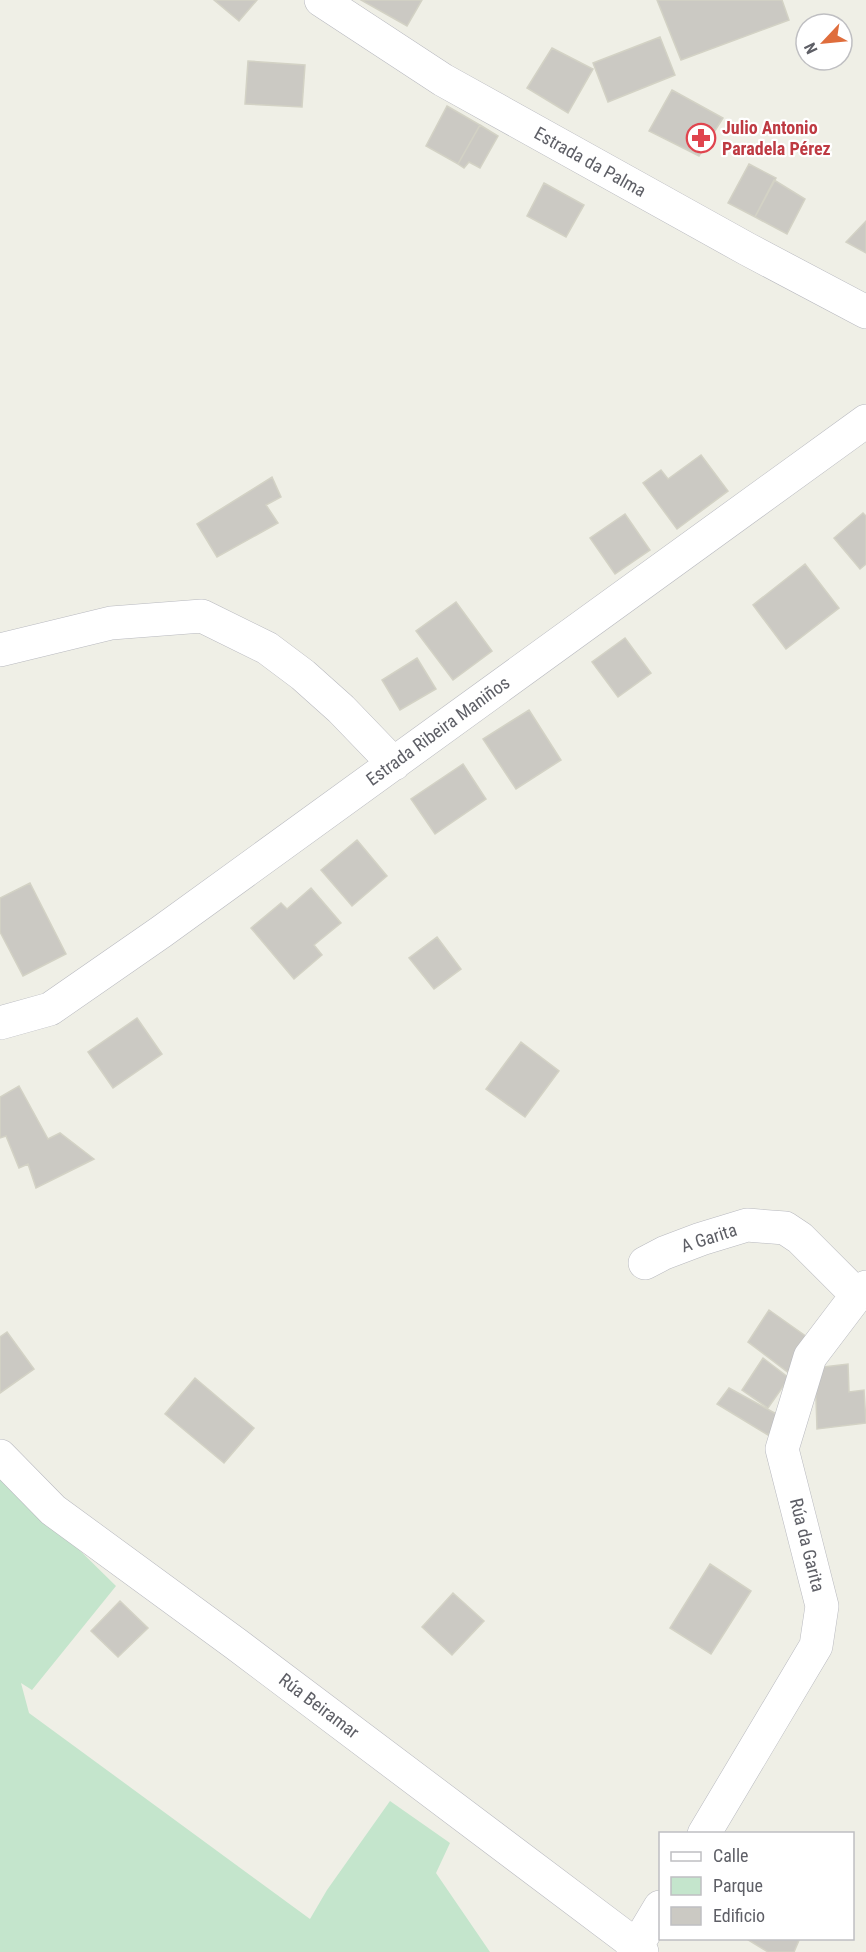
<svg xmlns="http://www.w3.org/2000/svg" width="866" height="1952" font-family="'Roboto Condensed',sans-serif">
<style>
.green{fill:#c4e5cc}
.building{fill:#cbc9c3;stroke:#d3d2c5;stroke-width:1.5}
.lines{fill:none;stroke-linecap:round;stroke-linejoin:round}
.minor-casing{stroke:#b8b9bf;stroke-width:34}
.minor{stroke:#fff;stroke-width:33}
.labels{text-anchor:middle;stroke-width:4.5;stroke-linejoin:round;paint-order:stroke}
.health-label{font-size:18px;font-weight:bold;fill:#be3a42;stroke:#fff;text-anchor:start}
.street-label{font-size:18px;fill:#5e5f66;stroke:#fff}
</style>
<rect width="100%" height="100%" fill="#efefe6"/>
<path class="green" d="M0,1472L116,1586L32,1690L21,1683L29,1713L310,1919L327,1890L390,1801L450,1843L436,1873L490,1952H0Z"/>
<path class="building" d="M214,0H257L239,21Z
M361,0H422L407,26Z
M657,0H782L789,20L681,60Z
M660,37L675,75L608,102L593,63Z
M552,48L593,69L568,113L527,88Z
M248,61L305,65L302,107L245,104Z
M672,90L723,118L699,156L649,131Z
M447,106L480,125L458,164L426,146Z
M480,125L498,136L480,168L469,162L464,168L458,164Z
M749,164L776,178L755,217L728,203Z
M774,180L805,199L787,234L755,217Z
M544,183L584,205L566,237L527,216Z
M866,221V253L846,242Z
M701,455L728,491L677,529L643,483L661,470L668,479Z
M272,477L281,497L266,505L278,523L217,557L197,524Z
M863,513L866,516V564L860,569L834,538Z
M625,514L650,550L615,574L590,538Z
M805,564L839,608L786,649L753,605Z
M456,602L492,651L453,680L416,631Z
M625,638L651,673L618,697L592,662Z
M417,658L436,689L400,710L382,680Z
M529,710L561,760L516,789L483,739Z
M463,764L486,799L435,834L411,799Z
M357,840L387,876L352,906L321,870Z
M30,883L66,954L23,976L0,932V898Z
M311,888L341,923L314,945L322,955L294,979L251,928L281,903L287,909Z
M437,937L461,969L434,989L409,958Z
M137,1018L162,1054L113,1088L88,1052Z
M521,1042L559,1071L525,1117L486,1089Z
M19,1086L48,1139L60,1133L94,1159L36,1188L28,1164L19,1168L6,1136L0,1138V1097Z
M769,1310L807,1337L789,1373L748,1342Z
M7,1332L34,1369L0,1393V1337Z
M763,1358L789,1378L768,1408L742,1390Z
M848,1364L849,1392L864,1390L866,1423L817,1429L815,1368Z
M195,1378L254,1428L224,1463L165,1414Z
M729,1388L782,1417L768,1435L717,1404Z
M710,1564L751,1591L711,1654L670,1628Z
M453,1593L484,1621L452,1655L422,1627Z
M120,1601L148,1628L118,1657L91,1631Z
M745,1938H800L794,1952H768Z"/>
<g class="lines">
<g class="minor-casing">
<path id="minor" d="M321,0L443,80L747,249L866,312
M0,650L111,623L202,616L267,648L303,675L341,709L394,764
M0,1023L50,1009L161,932L866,421
M645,1263L664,1253L701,1239L747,1225L785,1228L800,1238L857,1295
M0,1456L53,1510L236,1644L637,1946L642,1952
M704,1834L816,1646L822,1606L782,1449L810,1357L857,1295L866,1287
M633,1952L660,1907"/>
</g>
<use href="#minor" class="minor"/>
</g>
<defs>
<g id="pharmacy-ring" transform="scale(1.5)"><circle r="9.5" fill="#fff" stroke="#e0444e" stroke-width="1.5"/><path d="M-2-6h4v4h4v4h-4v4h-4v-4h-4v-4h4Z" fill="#e0444e"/></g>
</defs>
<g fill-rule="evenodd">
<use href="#pharmacy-ring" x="701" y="138"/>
</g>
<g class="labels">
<g class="health-label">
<text x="722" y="134">Julio Antonio<tspan x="722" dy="21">Paradela Pérez</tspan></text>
</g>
<g class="street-label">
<text transform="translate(590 162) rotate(29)" y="6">Estrada da Palma</text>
<text transform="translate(438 731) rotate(-36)" y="6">Estrada Ribeira Maniños</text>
<text transform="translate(709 1238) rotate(-18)" y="6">A Garita</text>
<text transform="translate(807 1545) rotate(76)" y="6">Rúa da Garita</text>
<text transform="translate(319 1706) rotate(37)" y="6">Rúa Beiramar</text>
</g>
</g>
<rect x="659" y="1832" width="195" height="108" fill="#ffffff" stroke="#bfbfc2" stroke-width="1.5"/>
<rect x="671" y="1852" width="30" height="9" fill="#ffffff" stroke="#bfbfc2" stroke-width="1.5"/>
<text x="713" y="1862" font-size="18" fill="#5e5f66">Calle</text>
<rect x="671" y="1877" width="30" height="18" fill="#c4e5cc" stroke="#bfbfc2" stroke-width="1.5"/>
<text x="713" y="1892" font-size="18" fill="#5e5f66">Parque</text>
<rect x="671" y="1907" width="30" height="18" fill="#cbc9c3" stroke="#bfbfc2" stroke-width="1.5"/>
<text x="713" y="1922" font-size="18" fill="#5e5f66">Edificio</text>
<g transform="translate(824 42) rotate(244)"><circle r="28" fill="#ffffff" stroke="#bfbfc2" stroke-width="1.5"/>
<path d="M0-4.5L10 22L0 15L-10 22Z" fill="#df6d3c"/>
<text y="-9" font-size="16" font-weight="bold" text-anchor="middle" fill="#5e5f66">N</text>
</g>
</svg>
